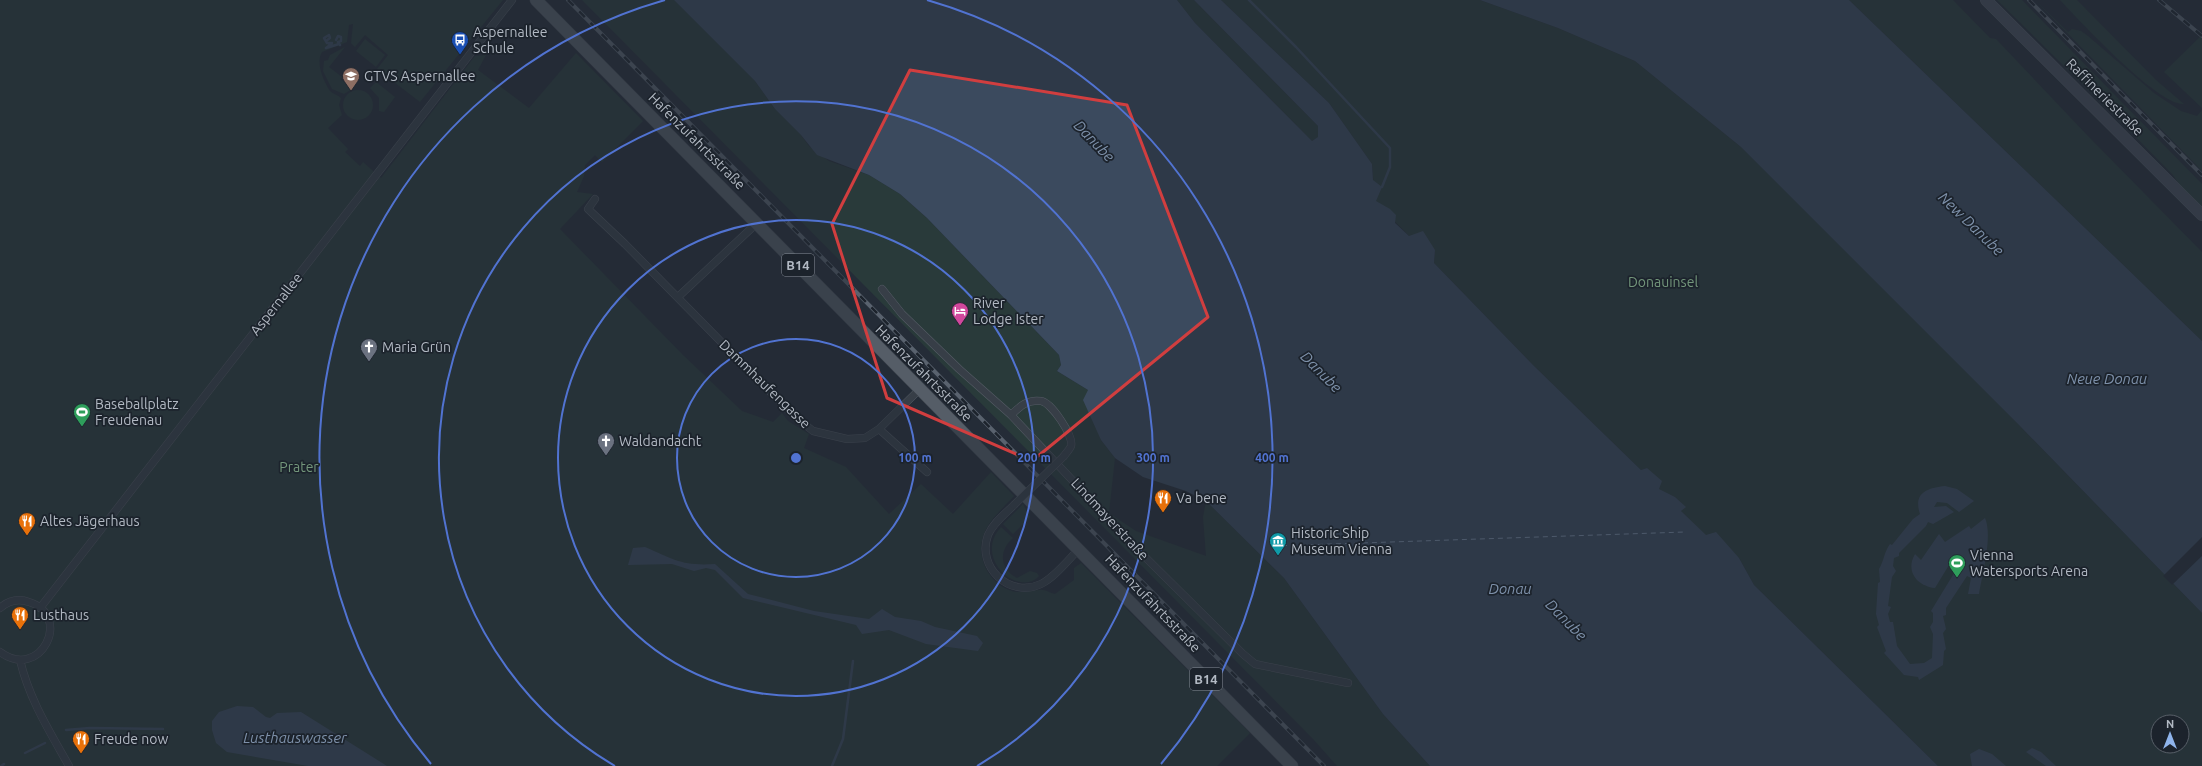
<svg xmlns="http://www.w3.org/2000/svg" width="2202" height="766" font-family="Ubuntu,sans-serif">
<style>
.green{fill:#293a3a;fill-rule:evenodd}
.water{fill:#3b4a5e}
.pier{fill:#242c37}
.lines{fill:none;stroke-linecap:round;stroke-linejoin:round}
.stream{stroke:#3b4a5e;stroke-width:2.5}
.ferry{stroke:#7d90a9;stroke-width:1;stroke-dasharray:5 4;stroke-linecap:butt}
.minor-casing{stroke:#555c65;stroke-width:8}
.secondary-casing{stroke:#555c65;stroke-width:12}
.primary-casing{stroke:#404750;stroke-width:13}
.minor{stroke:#373e47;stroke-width:7}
.secondary{stroke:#464d5a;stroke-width:11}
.primary{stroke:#555d67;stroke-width:12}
.rail-casing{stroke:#59626e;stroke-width:4}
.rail{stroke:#1c232c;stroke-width:2.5;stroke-dasharray:8;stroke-linecap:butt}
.minor-bridge-casing{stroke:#555c65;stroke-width:8;stroke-linecap:butt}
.minor-bridge{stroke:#373e47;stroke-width:7}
.marked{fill:none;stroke:#d13e3f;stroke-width:3;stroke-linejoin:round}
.ring{fill:none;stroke:#5173d1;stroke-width:2}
.labels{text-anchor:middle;stroke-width:3.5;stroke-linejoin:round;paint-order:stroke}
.shield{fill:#1c232c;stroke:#858c96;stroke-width:1}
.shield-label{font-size:13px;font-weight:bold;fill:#b2b9c3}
.poi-label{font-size:14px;fill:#b2b9c3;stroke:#1c232c;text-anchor:start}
.street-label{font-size:14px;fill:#b2b9c3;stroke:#1c232c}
.park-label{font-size:14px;fill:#73967b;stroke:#1c232c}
.water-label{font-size:15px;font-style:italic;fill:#7d90a9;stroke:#1c232c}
.centre{fill:#5173d1;stroke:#1c232c;stroke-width:2}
.ring-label{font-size:12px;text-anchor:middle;font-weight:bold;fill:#5173d1;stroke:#1c232c;stroke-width:3.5;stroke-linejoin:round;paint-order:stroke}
</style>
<rect width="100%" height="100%" fill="#242c37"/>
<path class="green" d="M0,0H503L420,102L377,69L388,55L365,35L355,47L351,43L353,24L349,25L347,42L322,52C315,63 324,82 330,91C333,94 338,95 341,98L339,105L342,115L328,128L348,149L345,152L360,166L363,162L381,178L475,56L486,55L478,70L529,108L576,53L643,121L602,162L595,155L585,165L584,176L577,192L593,194L560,229L683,355L742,411L773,422L782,413L788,421L809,434L804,448L846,467L889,514L921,484L953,514L991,472L1014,496C1005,506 989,520 984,534C975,557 989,584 1012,591C1022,594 1030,590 1040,590C1044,589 1050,593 1055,594L1074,580V568L1081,563L1250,733L1217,766H0Z
M582,0H674L755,81L775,109L801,135L809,146L829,161L869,175L900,194L927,218L1059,355L1061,365L1057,371L1088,390L1101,440L1115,458L1109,513L1136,531L1206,556L1203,517L1206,501L1284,578L1383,714L1430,766H1337L1314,740Z
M1177,0H1194L1318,126L1319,137L1312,141L1195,23Z
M1221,0H1480L1558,28L1635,61L1741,147L2019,425L2202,613V766H1938L1754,585L1739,558L1706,536L1681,511L1685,507L1675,497L1658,489L1647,468L1641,470L1533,365L1434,263L1435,250L1409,236L1375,201L1372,164L1329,103ZM2158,722H2182V746H2158Z
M1849,0H1953L1990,38L1996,39L2086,134L2202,252V341Z
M1997,0H2022L2202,184V208L2186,195L2173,175L2113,114Z
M2035,0L2068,32L2072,29L2081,31L2088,36L2154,93L2181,111L2197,116L2202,110V171Z
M2060,0H2077L2156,80L2184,104C2158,106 2079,20 2060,0Z
M2202,35V108L2164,72Z
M365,39L385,55L376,67L356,51Z
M345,47L329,67L342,77L340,79L350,86L352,84L355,87L344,94L332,89L323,71L324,61L328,60L330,55Z
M376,82L395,97L384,112L379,111V98L370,88Z
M343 105a15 15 0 1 1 30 0a15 15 0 1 1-30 0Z
M1023,504L1030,517L1013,534L1003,524Z
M1001,527L1013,538C998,551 1000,569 1017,578L1030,571L1037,573L1039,576C1020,598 972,559 1001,527Z"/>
<path class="water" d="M674,0H1177L1195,23L1312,141L1318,137V126L1194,0H1221L1329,103L1372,164L1373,180L1382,187L1376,201L1390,209L1396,215L1395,223L1409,236L1423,231L1435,250L1434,263L1533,365L1641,470L1647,468L1662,481L1659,489L1675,497L1686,507L1681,511L1706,535L1716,532L1739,558L1754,585L1938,766H1430L1383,714L1284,578L1206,501L1186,491L1143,477L1115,458L1101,440L1083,400L1088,390L1057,371L1061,365L1059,355L927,218L900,194L869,175L817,155L801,135L775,109L755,81Z
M1480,0H1849L2202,341V613L2019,425L1741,147L1635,61L1558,28Z
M1945,486L1957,489L1974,501L1959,512L1947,503L1937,502L1934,507L1946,506L1954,512L1933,524L1928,522L1926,526L1899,553V556L1894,558L1893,566L1896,571L1892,577L1888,606L1891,607L1888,614L1890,622H1893L1897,646L1910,664L1924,663L1932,658L1933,634L1930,627L1933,622V613L1931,611L1956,570L1949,565L1935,588C1917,586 1905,571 1915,554L1921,560L1939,534L1945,542L1969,526L1971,529L1985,518C1993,536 1982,575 1979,594H1968L1971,578L1967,576L1946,608V615L1943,616L1946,629L1943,633L1946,649L1944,651L1943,665L1919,680L1918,677L1904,675L1884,653L1886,651L1877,627L1879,625L1876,614L1878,583L1880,582L1879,569C1884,561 1884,552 1890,544L1892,545L1913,519L1920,514C1913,493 1927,488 1945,486Z
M645,547C675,560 682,566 715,564L748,594L814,611L869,619L882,609L895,617L921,621L935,627L977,636L983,643L978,651L926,644L889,630L862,634L856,625L743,598L715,570L706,568L694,571L672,564L628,565L633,548Z
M237,706L253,707L266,717L270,718L277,713L301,712L387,766H308L227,752L216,743L212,730V721L219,712Z
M2032,748L2041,752L2056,766H2046L2026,752Z
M1979,749L1992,754L2006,766H1972L1970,754Z"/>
<path class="pier" d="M2202,537V556L2172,585L2163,576Z"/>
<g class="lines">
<path class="stream" d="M1249,0L1296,47L1390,148V167L1382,187
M336,40L338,36L341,37V41L338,42L340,45
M326,41L330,38L329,35L324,38L327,43H332L331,45L329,44H331
M330,45L326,48L339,44
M66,730L90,728L163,729
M25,753L45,743
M1,766L4,764
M832,766L843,739L853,661"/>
<path class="ferry" d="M1273,546L1685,532"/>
<g class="minor-casing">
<path id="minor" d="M595,199L588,209L625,244L792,414L813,431L847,439L865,438L879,429L920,389
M882,289L902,314L959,369L1011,415L1138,550L1243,654L1255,664L1348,683
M678,297L757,223
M1011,415C1020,406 1028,399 1041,401C1051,402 1074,436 1071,446C1070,449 1066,453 1064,456
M879,429L927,472
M1014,505C1005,514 993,523 988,535C976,567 1010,599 1041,584C1055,577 1068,560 1079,549
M0,608C8,601 18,598 29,602C73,615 41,682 0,652
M40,608L512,0
M20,660C29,699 50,732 69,766"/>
</g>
<g class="secondary-casing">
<path id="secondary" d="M1986,0L2202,215"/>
</g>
<g class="primary-casing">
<path id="primary" d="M536,0L1292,766"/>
</g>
<use href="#minor" class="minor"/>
<use href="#secondary" class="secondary"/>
<use href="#primary" class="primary"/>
<g class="rail-casing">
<path id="rail" d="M568,0L1324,766
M2029,0L2202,175
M2159,0L2202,36"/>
</g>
<use href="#rail" class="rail"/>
<g class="minor-bridge-casing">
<path id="minor-bridge" d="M1014,505L1064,456"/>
</g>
<use href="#minor-bridge" class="minor-bridge"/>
</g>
<path d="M0 0H2202V766H0ZM910,70L1127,105L1208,317L1032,461L887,398L832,224Z" fill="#242c37" fill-opacity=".55" fill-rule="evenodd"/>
<path class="marked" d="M910,70L1127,105L1208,317L1032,461L887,398L832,224Z"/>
<g class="ring">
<circle cx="796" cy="458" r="119"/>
<circle cx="796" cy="458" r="238"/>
<path d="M615 766A357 357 0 1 1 977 766"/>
<path d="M431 764A476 476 0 0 1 665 0M927 0A476 476 0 0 1 1161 764"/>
</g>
<defs>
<g id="bus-pin" transform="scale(0.9)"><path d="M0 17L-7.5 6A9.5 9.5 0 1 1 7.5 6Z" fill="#1a4fb4" stroke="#1c232c"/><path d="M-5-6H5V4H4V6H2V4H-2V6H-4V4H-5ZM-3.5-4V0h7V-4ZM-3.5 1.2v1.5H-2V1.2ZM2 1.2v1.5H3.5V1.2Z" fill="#fff"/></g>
<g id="school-pin" transform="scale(0.9)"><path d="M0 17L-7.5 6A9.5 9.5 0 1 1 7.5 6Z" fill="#8d6e63" stroke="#1c232c"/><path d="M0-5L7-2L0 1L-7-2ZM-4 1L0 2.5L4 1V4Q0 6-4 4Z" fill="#fff"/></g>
<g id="hotel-pin" transform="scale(0.9)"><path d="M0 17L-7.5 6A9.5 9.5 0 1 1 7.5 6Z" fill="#d1479c" stroke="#1c232c"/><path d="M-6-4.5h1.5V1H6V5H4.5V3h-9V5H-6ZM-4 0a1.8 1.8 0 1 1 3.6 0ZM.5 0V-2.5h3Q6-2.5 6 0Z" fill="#fff"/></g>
<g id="church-pin" transform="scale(0.9)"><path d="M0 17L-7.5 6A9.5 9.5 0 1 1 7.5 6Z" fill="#6b7280" stroke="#1c232c"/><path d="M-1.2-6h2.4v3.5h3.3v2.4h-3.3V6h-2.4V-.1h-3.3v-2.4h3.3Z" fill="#fff"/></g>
<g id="stadium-pin" transform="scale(0.9)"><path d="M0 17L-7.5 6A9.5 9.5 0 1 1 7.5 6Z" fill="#2e9e5b" stroke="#1c232c"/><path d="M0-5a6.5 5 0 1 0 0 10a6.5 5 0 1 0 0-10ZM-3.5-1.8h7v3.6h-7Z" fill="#fff"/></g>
<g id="restaurant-pin" transform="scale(0.9)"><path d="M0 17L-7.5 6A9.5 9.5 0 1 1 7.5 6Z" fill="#e8710a" stroke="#1c232c"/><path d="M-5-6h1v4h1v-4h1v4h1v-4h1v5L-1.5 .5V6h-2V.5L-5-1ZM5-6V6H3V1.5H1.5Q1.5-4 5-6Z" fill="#fff"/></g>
<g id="museum-pin" transform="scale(0.9)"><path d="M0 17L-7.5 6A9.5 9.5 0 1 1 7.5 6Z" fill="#0f9aa8" stroke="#1c232c"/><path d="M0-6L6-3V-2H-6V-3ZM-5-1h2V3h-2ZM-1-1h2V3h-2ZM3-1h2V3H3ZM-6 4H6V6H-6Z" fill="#fff"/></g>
</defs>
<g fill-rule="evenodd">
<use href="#bus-pin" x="460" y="40"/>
<use href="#school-pin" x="351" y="76"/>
<use href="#hotel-pin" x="960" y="311"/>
<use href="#church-pin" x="369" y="347"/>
<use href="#stadium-pin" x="82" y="412"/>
<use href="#church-pin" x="606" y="441"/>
<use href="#restaurant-pin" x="1163" y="498"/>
<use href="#restaurant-pin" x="27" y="521"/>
<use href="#museum-pin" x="1278" y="541"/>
<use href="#stadium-pin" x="1957" y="563"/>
<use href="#restaurant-pin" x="20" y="615"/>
<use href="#restaurant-pin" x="81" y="739"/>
</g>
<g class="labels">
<g class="shield">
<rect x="782" y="254" width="32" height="22" rx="3"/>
<rect x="1190" y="668" width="32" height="22" rx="3"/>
</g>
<g class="shield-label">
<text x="798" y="270">B14</text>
<text x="1206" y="684">B14</text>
</g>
<g class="poi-label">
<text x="473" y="37">Aspernallee<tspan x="473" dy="16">Schule</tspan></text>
<text x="364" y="81">GTVS Aspernallee</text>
<text x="973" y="308">River<tspan x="973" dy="16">Lodge Ister</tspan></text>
<text x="382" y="352">Maria Grün</text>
<text x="95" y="409">Baseballplatz<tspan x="95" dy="16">Freudenau</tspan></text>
<text x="619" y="446">Waldandacht</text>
<text x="1176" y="503">Va bene</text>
<text x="40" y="526">Altes Jägerhaus</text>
<text x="1291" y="538">Historic Ship<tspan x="1291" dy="16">Museum Vienna</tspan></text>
<text x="1970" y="560">Vienna<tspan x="1970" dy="16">Watersports Arena</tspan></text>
<text x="33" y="620">Lusthaus</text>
<text x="94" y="744">Freude now</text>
</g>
<g class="street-label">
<text transform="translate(2105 97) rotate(45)" y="5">Raffineriestraße</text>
<text transform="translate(697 141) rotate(45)" y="5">Hafenzufahrtsstraße</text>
<text transform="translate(276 304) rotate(-52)" y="5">Aspernallee</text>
<text transform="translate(924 373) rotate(45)" y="5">Hafenzufahrtsstraße</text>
<text transform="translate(765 384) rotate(44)" y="5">Dammhaufengasse</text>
<text transform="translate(1110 519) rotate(47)" y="5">Lindmayerstraße</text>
<text transform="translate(1153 603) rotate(46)" y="5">Hafenzufahrtsstraße</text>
</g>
<g class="park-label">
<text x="1663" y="287">Donauinsel</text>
<text x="299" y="472">Prater</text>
</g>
<g class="water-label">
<text transform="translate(1094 141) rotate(46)" y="5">Danube</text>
<text transform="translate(1971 224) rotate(44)" y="5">New Danube</text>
<text transform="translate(1321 372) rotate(45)" y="5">Danube</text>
<text x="2107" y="384">Neue Donau</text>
<text x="1510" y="594">Donau</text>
<text transform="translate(1566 620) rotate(45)" y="5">Danube</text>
<text x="295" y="743">Lusthauswasser</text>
</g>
</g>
<circle cx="796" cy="458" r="6" class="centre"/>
<g class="ring-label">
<text x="915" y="462">100 m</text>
<text x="1034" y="462">200 m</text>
<text x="1153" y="462">300 m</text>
<text x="1272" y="462">400 m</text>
</g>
<g transform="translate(2170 734)"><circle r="19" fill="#1c232c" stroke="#585f68"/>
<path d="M0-3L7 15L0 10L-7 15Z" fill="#8fb4eb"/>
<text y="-6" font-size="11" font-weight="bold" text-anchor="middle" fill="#b2b9c3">N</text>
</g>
</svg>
